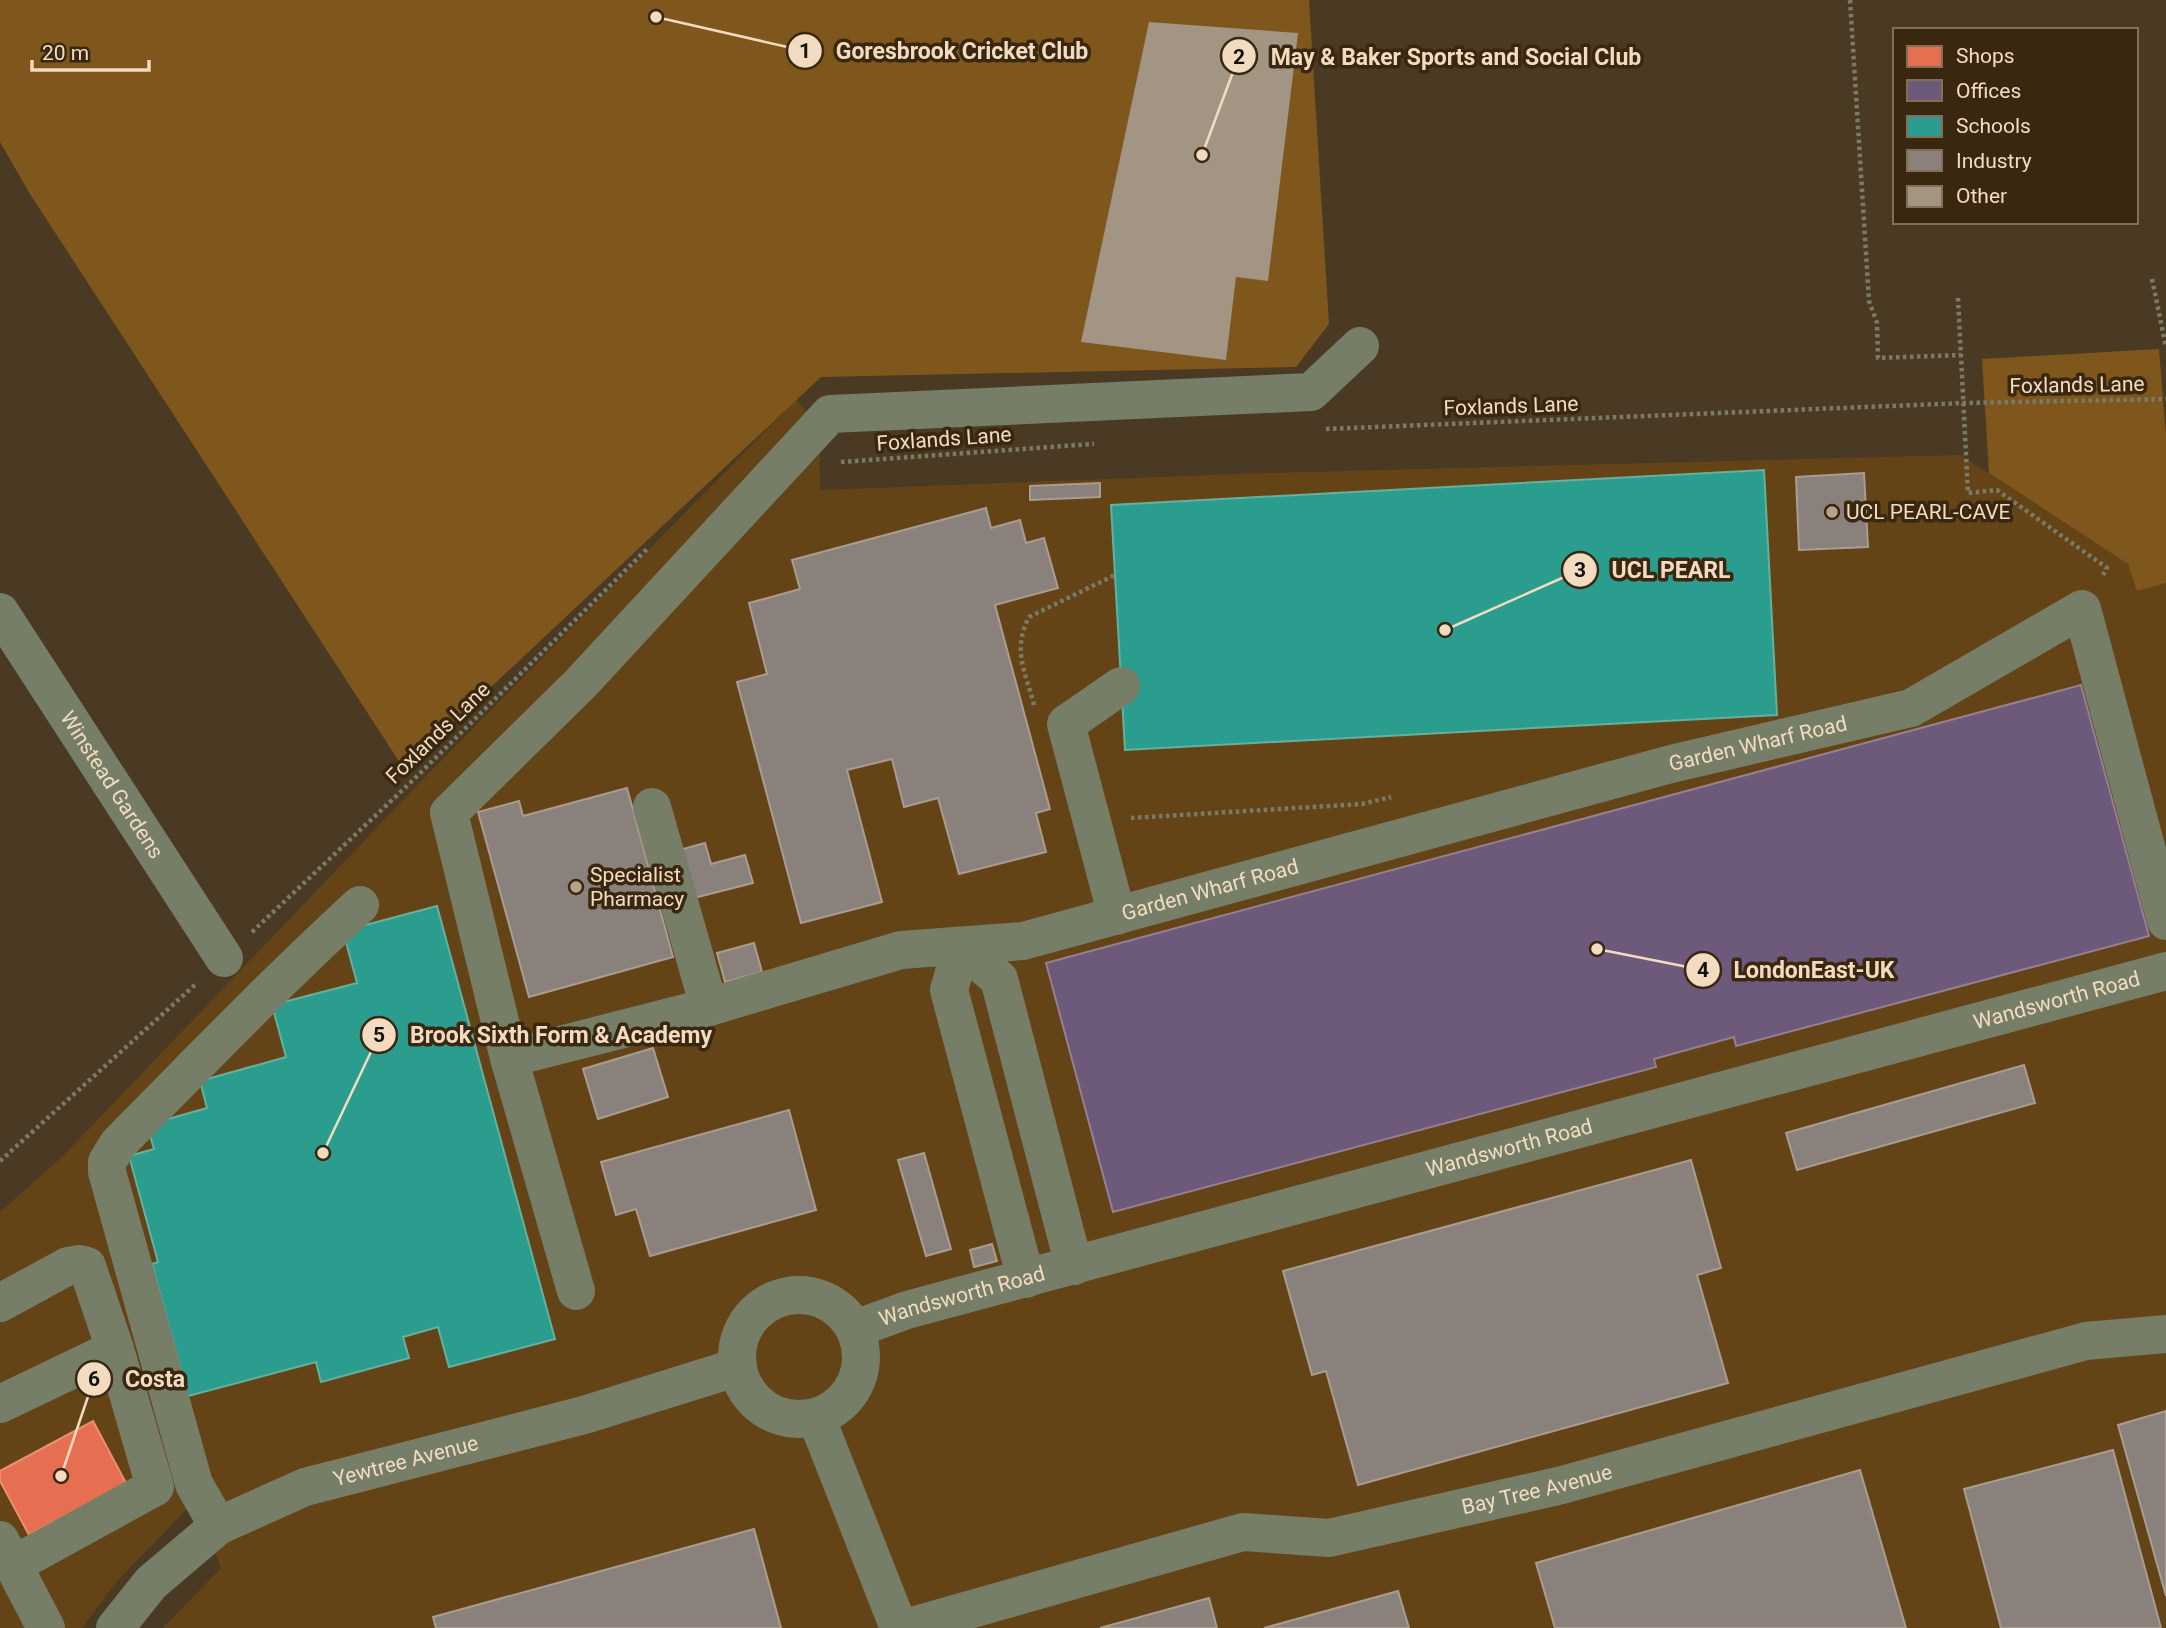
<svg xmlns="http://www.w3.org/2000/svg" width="2166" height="1628" font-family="Roboto,sans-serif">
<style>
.built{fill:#644416}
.green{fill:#7f561c}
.shops{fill:#e76f51;stroke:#ea8f72;stroke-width:2}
.offices{fill:#6d597a;stroke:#95808f;stroke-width:2}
.schools{fill:#2a9d8f;stroke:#66b09e;stroke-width:2}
.industry{fill:#8a817c;stroke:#a99c90;stroke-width:2}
.building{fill:#a29584}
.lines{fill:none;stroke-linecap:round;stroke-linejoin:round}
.path{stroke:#7a7a67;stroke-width:4.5;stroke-dasharray:3.5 3.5;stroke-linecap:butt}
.minor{stroke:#767e68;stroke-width:38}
.poi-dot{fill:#b8a389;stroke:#392710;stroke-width:2.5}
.labels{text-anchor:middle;stroke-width:7;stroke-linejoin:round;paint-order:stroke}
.street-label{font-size:21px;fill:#f2dbc0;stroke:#392710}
.poi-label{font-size:21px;fill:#f2dbc0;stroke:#392710;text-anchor:start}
.leader{fill:none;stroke:#f2dbc0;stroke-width:2.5}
.callout-dot{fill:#f2dbc0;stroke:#392710;stroke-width:2.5}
.mark-label{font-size:21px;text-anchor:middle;font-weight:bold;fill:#111}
.callout-label{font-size:23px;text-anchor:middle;font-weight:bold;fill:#f2dbc0;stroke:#392710;stroke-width:7;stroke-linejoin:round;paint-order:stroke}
</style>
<rect width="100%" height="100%" fill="#4b3a23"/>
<path class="built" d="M796,400L819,425L820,490L1266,473L1960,455L2129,564L2137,591L2166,583V1628H163L221,1568L195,1501L118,1580L82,1628H0V1212L63,1156L432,770Z"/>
<path class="green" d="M0,0H1309L1329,324L1296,367L821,377L404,769L30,194L0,142Z
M2159,349L2166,435V583L2137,591L2128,564L1989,473L1982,359Z"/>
<path class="shops" d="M93,1421L126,1483L29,1535L0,1481V1471Z"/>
<path class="offices" d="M2081,685L2149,936L1736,1046L1734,1037L1654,1059L1656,1067L1113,1212L1046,963Z"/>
<path class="schools" d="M1764,470L1777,715L1125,750L1111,505Z
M437,906L555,1339L449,1367L438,1327L403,1337L409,1358L321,1382L316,1362L188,1396L152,1264L158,1262L129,1156L154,1149L147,1125L207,1108L200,1081L286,1057L272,1005L357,983L343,931Z"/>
<path class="industry" d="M1864,473L1868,547L1799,550L1796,477Z
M1100,483V497L1030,500V486Z
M986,508L991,528L1020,520L1026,543L1044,538L1058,588L995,605L1050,809L1036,813L1046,852L959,874L938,798L904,807L892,759L847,770L882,902L801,923L737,682L767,674L749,603L800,589L792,560Z
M627,788L673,957L529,997L478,812L519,801L523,816Z
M705,843L711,864L745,855L753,883L686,900L672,852Z
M754,943L762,972L725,982L717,953Z
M653,1048L668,1097L598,1119L583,1069Z
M2024,1065L2035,1103L1797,1170L1786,1133Z
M789,1110L816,1210L650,1256L636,1209L616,1215L601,1162Z
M924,1153L951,1249L926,1256L898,1160Z
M1691,1160L1721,1268L1697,1275L1728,1383L1358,1485L1326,1371L1312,1375L1283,1271Z
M992,1244L997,1261L974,1267L970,1250Z
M2166,1411V1596L2118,1425Z
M2113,1450L2161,1628H2001L1964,1489Z
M1860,1470L1906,1628H1555L1536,1563Z
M754,1529L781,1628H436L433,1617Z
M1398,1591L1409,1628H1264Z
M1209,1598L1217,1628H1100Z"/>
<path class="building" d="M1149,22L1298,33L1268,281L1236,277L1226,360L1081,342Z"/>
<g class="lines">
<path class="path" d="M1850,0L1869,301L1877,323L1878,358L1961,355
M2152,279L2166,347
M1958,298L1968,493L1997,490L2107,568L2103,575
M1326,429L1964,403L2166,399
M841,462L1094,444
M1034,705C1025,670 1012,651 1029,617L1115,575
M1131,818L1362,804L1391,797
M252,932L410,783L648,548
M0,1161L197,983"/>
<g class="minor">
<path id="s1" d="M0,612L224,958"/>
<path d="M652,807L709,1007"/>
<path d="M1117,916L1066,724L1121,686"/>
<path id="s2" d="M509,1058L709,1007L901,950L1023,941L1671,764L1911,708L2082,609L2166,921"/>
<path d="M1026,1279L949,990L961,947L999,979L1074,1266"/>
<path d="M576,1291L509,1058L449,813L581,683L830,414L1311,392L1360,346"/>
<circle cx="799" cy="1357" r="62"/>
<path d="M0,1303L68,1266L80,1264L87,1266L115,1349"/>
<path id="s3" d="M855,1329L907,1310L2166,971"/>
<path d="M0,1404L115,1349L155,1487L13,1565"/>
<path d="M816,1417L899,1628"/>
<path d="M218,1526L194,1484L107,1172V1162L118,1144C198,1063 276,982 360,905"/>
<path d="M0,1540L46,1628"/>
<path id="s4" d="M115,1628L151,1583L218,1526L305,1487L584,1415L738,1367"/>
<path id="s5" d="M905,1628L1243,1532L1329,1538L1562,1485L2086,1341L2166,1334"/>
</g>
</g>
<g class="poi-dot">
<circle cx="1832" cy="512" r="7"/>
<circle cx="576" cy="887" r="7"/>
</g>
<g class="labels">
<g class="street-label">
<text transform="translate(2077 385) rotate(-1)" y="7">Foxlands Lane</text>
<text transform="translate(1511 406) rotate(-2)" y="7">Foxlands Lane</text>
<text transform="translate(944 439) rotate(-4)" y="7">Foxlands Lane</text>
<text transform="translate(438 733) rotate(-44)" y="7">Foxlands Lane</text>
<text dy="7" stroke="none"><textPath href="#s2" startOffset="1290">Garden Wharf Road</textPath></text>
<text dy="7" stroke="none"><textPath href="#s1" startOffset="206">Winstead Gardens</textPath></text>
<text dy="7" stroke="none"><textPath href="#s2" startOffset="723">Garden Wharf Road</textPath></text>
<text dy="7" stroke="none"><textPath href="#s3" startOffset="1246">Wandsworth Road</textPath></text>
<text dy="7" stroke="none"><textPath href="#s3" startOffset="679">Wandsworth Road</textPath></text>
<text dy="7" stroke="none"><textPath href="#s3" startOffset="112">Wandsworth Road</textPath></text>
<text dy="7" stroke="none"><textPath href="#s4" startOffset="345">Yewtree Avenue</textPath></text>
<text dy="7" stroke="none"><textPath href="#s5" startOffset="651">Bay Tree Avenue</textPath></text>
</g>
<g class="poi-label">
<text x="1846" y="519">UCL PEARL-CAVE</text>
<text x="590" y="882">Specialist<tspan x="590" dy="24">Pharmacy</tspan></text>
</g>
</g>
<path class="leader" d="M656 17L805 51M1202 155L1239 56M1445 630L1580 570M1597 949L1703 970M323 1153L379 1035M61 1476L94 1379"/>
<g class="callout-dot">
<circle cx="656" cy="17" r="7"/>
<circle cx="1202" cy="155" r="7"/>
<circle cx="1445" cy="630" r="7"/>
<circle cx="1597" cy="949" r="7"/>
<circle cx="323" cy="1153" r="7"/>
<circle cx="61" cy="1476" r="7"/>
<circle cx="805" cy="51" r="18"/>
<circle cx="1239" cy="56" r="18"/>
<circle cx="1580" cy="570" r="18"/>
<circle cx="1703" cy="970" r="18"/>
<circle cx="379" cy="1035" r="18"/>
<circle cx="94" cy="1379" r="18"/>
</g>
<g class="mark-label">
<text x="805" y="58">1</text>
<text x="1239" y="64">2</text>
<text x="1580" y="577">3</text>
<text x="1703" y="977">4</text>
<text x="379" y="1042">5</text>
<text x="94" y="1386">6</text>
</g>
<g class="callout-label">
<text x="962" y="59">Goresbrook Cricket Club</text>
<text x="1456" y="65">May &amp; Baker Sports and Social Club</text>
<text x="1671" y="578">UCL PEARL</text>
<text x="1814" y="978">LondonEast-UK</text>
<text x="561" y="1043">Brook Sixth Form &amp; Academy</text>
<text x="155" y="1387">Costa</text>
</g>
<rect x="1893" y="28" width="245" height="196" fill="#392710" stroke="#836f56" stroke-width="2"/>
<rect x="1907" y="46" width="35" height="21" fill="#e76f51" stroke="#836f56" stroke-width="2"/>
<text x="1956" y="63" font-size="21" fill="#f2dbc0">Shops</text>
<rect x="1907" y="80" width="35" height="21" fill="#6d597a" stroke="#836f56" stroke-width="2"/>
<text x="1956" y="98" font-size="21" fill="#f2dbc0">Offices</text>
<rect x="1907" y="116" width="35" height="21" fill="#2a9d8f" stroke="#836f56" stroke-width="2"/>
<text x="1956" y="133" font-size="21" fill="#f2dbc0">Schools</text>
<rect x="1907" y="150" width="35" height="21" fill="#8a817c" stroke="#836f56" stroke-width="2"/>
<text x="1956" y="168" font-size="21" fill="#f2dbc0">Industry</text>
<rect x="1907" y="186" width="35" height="21" fill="#a29584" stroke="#836f56" stroke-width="2"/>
<text x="1956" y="203" font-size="21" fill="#f2dbc0">Other</text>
<path d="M32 60v10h117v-10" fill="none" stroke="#f2dbc0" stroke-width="3.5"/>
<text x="42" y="60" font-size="21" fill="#f2dbc0" stroke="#392710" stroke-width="5" paint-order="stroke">20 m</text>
</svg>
